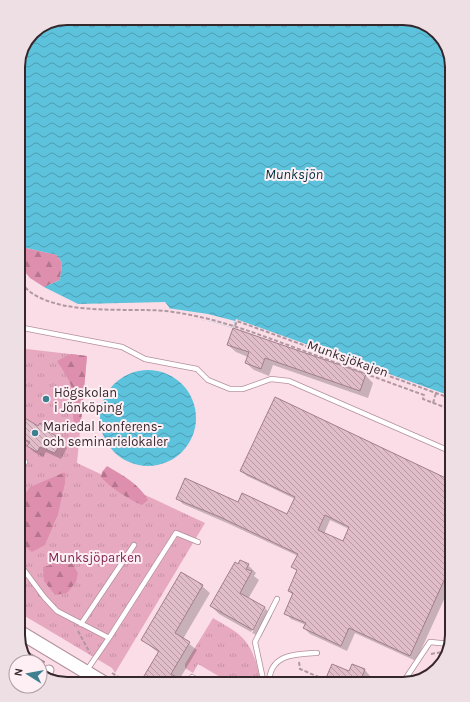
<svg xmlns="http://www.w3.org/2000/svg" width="470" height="702" font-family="Karla,sans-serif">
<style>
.grass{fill:url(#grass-tufts)}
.forest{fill:url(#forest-firs)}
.water{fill:url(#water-waves)}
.pier{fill:#fbdde7}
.shadow{fill:#0003;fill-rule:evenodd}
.building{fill:url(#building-back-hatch);stroke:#a17f8b;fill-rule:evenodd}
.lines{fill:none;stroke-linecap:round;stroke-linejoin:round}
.lane-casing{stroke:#b3909c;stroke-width:6}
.street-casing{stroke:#b3909c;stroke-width:11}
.secondary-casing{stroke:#b3909c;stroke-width:15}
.path{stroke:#af98a0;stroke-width:2;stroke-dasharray:4 2;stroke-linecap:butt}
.lane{stroke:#fff;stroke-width:4.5}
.street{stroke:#fff;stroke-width:9}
.secondary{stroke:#fff;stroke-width:13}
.poi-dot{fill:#3e8091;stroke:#feeff4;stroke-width:1.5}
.labels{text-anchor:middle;stroke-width:4;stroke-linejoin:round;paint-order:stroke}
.street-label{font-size:13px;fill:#35272c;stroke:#feeff4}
.poi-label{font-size:13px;fill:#35272c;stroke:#feeff4;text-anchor:start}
.park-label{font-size:13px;fill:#822752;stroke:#feeff4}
.water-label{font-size:14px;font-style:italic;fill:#00323d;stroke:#feeff4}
.rim{fill:none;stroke:#35272c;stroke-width:2}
</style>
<defs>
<pattern id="grass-tufts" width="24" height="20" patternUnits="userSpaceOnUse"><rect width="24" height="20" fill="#e7a9c0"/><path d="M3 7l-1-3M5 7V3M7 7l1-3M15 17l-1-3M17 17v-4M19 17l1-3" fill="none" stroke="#c791a5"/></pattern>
<pattern id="forest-firs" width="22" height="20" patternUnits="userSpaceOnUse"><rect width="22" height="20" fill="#dd8fad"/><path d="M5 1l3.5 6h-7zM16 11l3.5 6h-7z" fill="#b4758d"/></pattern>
<pattern id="water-waves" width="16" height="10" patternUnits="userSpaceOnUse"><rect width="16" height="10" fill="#5dc2dc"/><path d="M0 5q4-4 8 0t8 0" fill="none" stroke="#4e9eb3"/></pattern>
<pattern id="building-back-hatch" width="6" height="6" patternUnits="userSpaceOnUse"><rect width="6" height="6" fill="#e1bcc9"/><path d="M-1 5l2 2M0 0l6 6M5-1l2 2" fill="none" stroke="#b799a3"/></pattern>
</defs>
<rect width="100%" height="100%" fill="#fbdde7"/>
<path class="grass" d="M18,348L87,356L77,463L205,523L115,673L112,668L18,612V483L26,469L18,464Z
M213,618C236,632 247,635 256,662C258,670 260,676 260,684H232L198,664L193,673L185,668V664Z"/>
<path class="forest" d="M18,246L57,255L62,263L60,280L44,287L30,278L18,264Z
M71,354L87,356L80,434C68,420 76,404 72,389C70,380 62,369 57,361Z
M107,466C124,476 138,483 148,500L142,505C130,500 109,487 101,477L102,472Z
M63,473H65V483L58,514L45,545L32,552L21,544L18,538V503L30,487Z
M63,562L72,563L78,573L76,582L67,593L55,595L44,581L43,567Z"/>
<path class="water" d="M67,18H406L430,26L446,43L452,67V401L448,399V395L236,319L233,328L213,322L170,315L169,307L165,302L78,304L44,287L60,280L62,263L57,255L18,246V64L35,30Z
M100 418a48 48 0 1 1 96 0a48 48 0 1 1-96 0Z"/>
<path class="pier" d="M167,308L208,314L235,321L233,328L213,322L168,316Z"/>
<path class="shadow" d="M228,345L365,375L373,383L368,398L273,365L269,376L254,370L246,363L248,357L236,352Z
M40,425L49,430L67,448L61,459L46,452L43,457L34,452L28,446L30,444L18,436L39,427Z
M241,471L452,482V582L416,661L355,633L347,651L310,634L304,628L306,625L291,619L286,613L293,595L289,591L297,571L293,567L298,556L227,523L183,504L177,498L239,503L288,516L295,499L247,476ZM330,520L349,529L343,543L324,534Z
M238,565H248L256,573L254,576L259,580L248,599L265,608L272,616L261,637L252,633L265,609H263L251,632L219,614L211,606Z
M202,586L210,593L183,639L197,650L179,680L192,684H146L143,681L159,653L142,640Z
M36,658L47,669L42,677L40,675V662H27Z
M365,670L370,676L368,681L373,684H334L327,678Z
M58,675L73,684L55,681Z"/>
<path class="building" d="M233,328L366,374L360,391L265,358L261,369L245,363L249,352L227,345Z
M275,397L452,481V579L446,576L410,656L349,628L341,646L303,628L306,623L284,614L293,593L288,591L297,570L291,567L298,554L220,517L176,499L185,478L238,502L242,493L287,514L295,497L240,471ZM325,515L349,527L343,541L318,530Z
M23,417L38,426L40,423L50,429L48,431L56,436L55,438L61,442L55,453L40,447L37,452L27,446L30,442L18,436V427Z
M240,560L249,564L246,569L252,571L240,593L265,607L253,630L210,606L235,562L238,564Z
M181,572L203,585L175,633L190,642L171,674L188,684H146L141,681L159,651L141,640Z
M21,648L45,662H27L24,659Z
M332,664L349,671L352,664L365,669L362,677L379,684H340L326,678Z"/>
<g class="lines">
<g class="lane-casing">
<path id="lane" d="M18,327L122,347L145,359L197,369L208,380L230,389H243L271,379L289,381L452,452
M18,474L25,462
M18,562L44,597L57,611L109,638L87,670
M81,624L134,545
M109,638L176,533L198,542
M192,677L204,684
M264,684L255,642L277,599
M269,684C269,654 295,654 317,653
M402,684L430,642L450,644"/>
</g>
<g class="street-casing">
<path id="street" d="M44,678L49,670"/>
</g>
<g class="secondary-casing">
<path id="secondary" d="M18,631L106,684"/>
</g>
<path class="path" d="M18,278C40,319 126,307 166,311C214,317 252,332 296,348C339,364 382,380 424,395L423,399L452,410
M235,326L237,321L447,397
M433,403L436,393
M78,631L90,653
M431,654L442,652
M299,662L300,669L335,684
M112,673L130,684"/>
<use href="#lane" class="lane"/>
<use href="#street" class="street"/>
<use href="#secondary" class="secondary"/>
</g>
<g class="poi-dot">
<circle cx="46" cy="399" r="4"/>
<circle cx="35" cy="433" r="4"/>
</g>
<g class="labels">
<g class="street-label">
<text transform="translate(348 358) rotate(20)" y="5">Munksjökajen</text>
</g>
<g class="poi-label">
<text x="54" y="397">Högskolan<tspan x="54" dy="15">i Jönköping</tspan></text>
<text x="43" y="431">Mariedal konferens-<tspan x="43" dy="15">och seminarielokaler</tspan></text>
</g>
<g class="park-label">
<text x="95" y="562">Munksjöparken</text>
</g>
<g class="water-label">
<text x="294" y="179">Munksjön</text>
</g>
</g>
<path d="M0 0H470V702H0ZM67 25H403A42 42 0 0 1 445 67V635A42 42 0 0 1 403 677H67A42 42 0 0 1 25 635V67A42 42 0 0 1 67 25Z" fill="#eedfe4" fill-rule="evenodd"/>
<path class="rim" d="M67 25H403A42 42 0 0 1 445 67V635A42 42 0 0 1 403 677H67A42 42 0 0 1 25 635V67A42 42 0 0 1 67 25Z"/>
<g transform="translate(28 674) rotate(281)"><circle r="19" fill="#feeff4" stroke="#ae9fa4"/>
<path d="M0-3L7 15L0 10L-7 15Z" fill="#3e8091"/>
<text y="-6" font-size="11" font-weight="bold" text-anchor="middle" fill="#35272c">N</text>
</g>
</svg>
